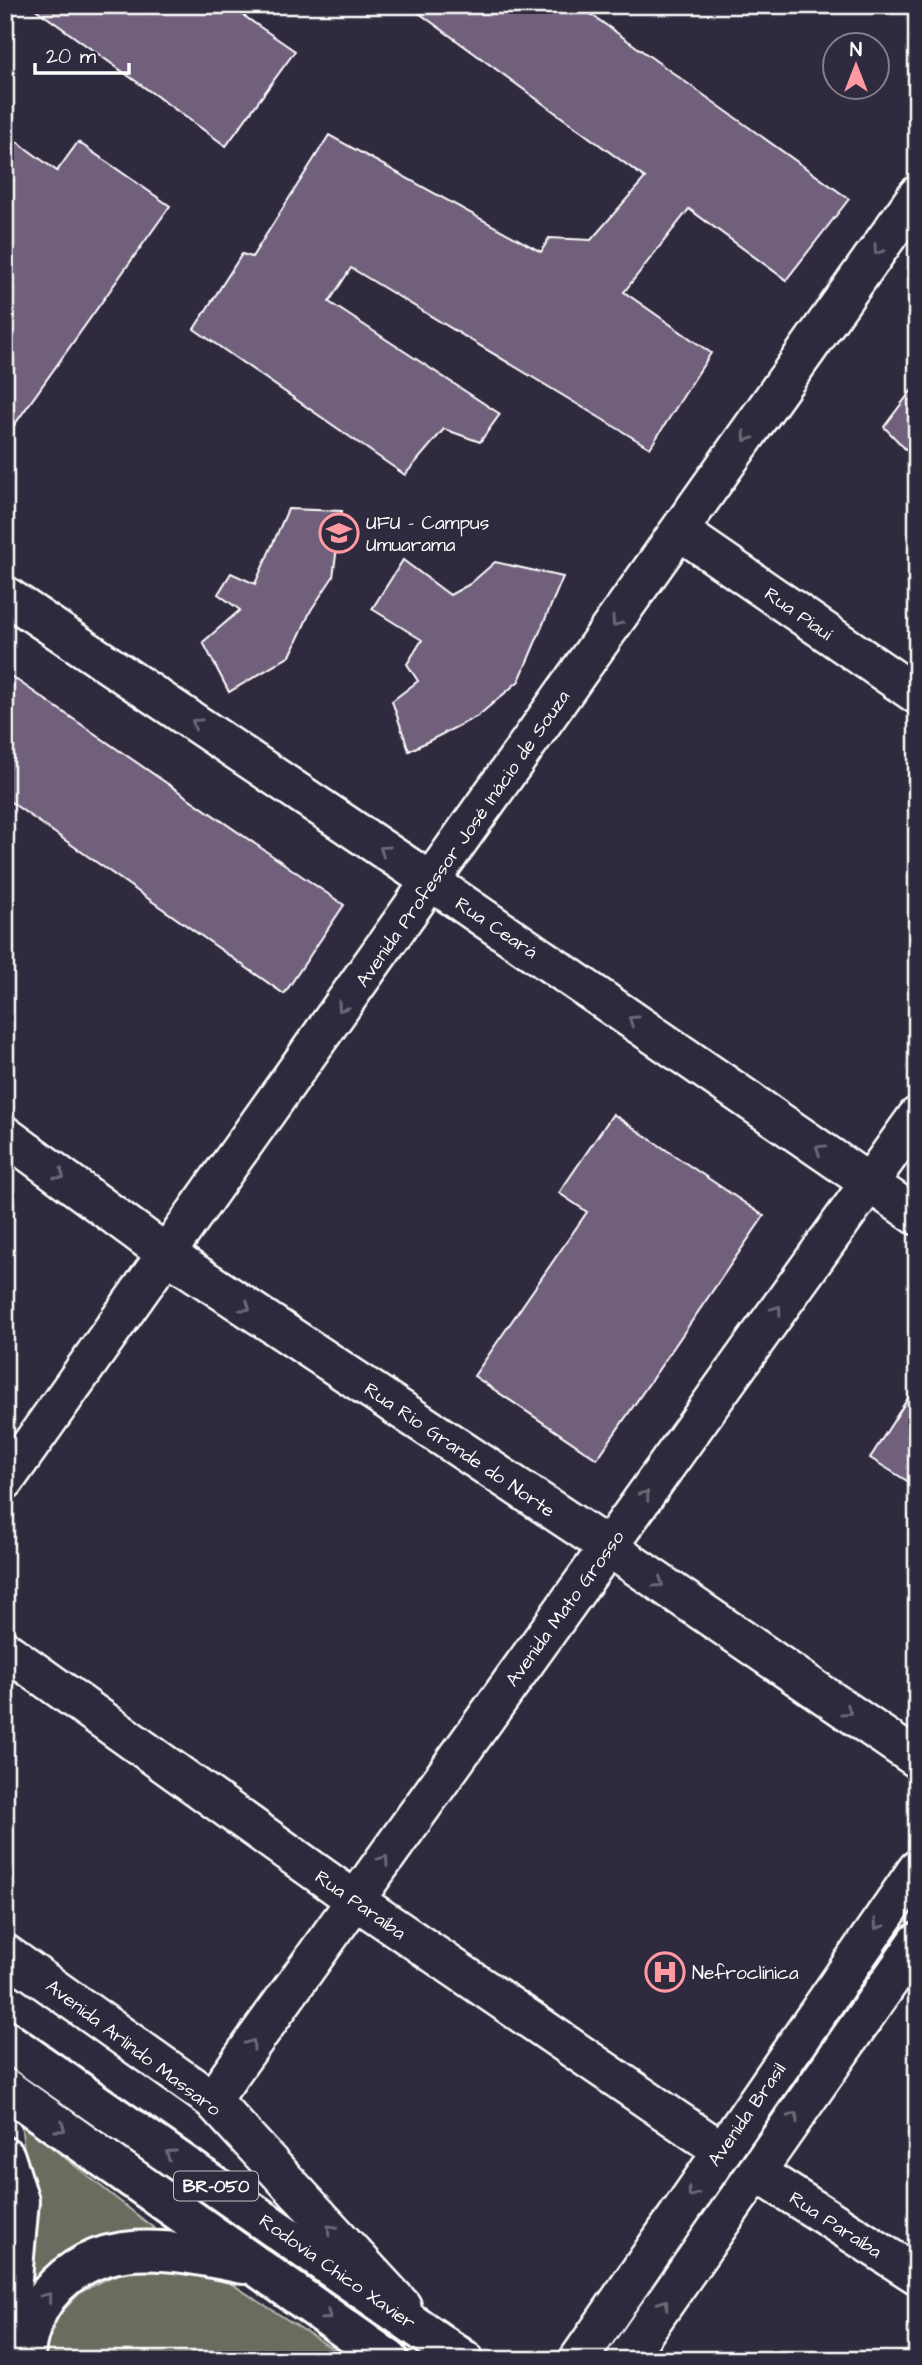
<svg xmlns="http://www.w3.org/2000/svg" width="922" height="2365" font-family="'Architects Daughter',sans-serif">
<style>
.green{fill:#696c5e;stroke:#b4b6ae;stroke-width:2}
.building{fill:#70607b;stroke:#fff;stroke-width:2}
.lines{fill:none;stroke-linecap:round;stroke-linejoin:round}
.street-casing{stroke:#fff;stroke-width:42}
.highway-casing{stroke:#fff;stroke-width:44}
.street{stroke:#2f2a3d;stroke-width:37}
.highway{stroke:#2f2a3d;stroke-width:38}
.oneway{stroke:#6d6a77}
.labels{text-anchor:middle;stroke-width:6;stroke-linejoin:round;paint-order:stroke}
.shield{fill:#2f2a3d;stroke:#c1bfc5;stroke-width:2}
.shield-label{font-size:18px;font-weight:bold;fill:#fff}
.poi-label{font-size:19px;fill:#fff;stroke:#2f2a3d;text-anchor:start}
.street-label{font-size:19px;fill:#fff;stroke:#2f2a3d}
</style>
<rect width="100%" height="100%" fill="#2f2a3d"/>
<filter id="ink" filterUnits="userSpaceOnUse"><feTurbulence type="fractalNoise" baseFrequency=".0143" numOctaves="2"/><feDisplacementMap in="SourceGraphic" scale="14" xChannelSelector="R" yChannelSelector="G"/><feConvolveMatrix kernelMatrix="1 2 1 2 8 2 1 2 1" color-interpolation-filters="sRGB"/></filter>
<g filter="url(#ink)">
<path class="green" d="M21,2123L165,2237L65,2257L40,2274L27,2302L28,2184Z
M178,2263L224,2279L350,2360H42L48,2326L81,2292L132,2266Z"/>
<path class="building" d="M30,5H228L295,51L226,146Z
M408,5H578L849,199L786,280L689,209L624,292L711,353L650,448L351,268L329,302L500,414L480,442L444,429L405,475L194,329L242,254L252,257L329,135L541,252L549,238L591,240L645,178Z
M5,133L57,171L78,142L170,206L5,438Z
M917,383V461L884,427Z
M288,509L342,511L333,577L311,610L290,656L229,692L203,642L240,610L218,594L231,573L255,584Z
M403,560L450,595L470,584L495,562L563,577L519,681L478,716L409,751L392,701L418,681L407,664L422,640L372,609Z
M5,672L344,905L284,994L5,798Z
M613,1114L764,1216L597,1459L474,1376L587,1212L559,1193Z
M917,1384V1487L870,1458Z"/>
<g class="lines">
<g class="street-casing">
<path id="street" d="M681,532L917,695
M5,595L430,881L917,1216
M5,1135L168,1255L608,1547L917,1759
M5,1481L917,195
M5,1650L355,1900L721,2150
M5,1953L212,2100L402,2306
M212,2100L917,1116
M756,2172L917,2275
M578,2360L917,1869
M625,2360L917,1942"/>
</g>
<g class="highway-casing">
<path id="highway" d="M5,2040L464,2360
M5,2088L389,2360
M5,2157L19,2201L5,2357
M25,2360C25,2337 35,2312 48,2295C98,2232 175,2250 243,2264"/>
</g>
<use href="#street" class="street"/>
<use href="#highway" class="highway"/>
</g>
<defs><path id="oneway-chevron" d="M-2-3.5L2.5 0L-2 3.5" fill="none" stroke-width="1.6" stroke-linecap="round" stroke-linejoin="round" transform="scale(1.75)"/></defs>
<g class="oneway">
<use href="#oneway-chevron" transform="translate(878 250) rotate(125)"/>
<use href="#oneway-chevron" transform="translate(747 437) rotate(125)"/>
<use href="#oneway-chevron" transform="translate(616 622) rotate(126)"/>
<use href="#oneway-chevron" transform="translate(196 723) rotate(-146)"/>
<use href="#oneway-chevron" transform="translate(384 850) rotate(-146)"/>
<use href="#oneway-chevron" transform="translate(342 1007) rotate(125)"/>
<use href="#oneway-chevron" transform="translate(633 1020) rotate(-146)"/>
<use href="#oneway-chevron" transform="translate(820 1149) rotate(-146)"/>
<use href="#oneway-chevron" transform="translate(60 1175) rotate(36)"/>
<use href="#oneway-chevron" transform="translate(246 1307) rotate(34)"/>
<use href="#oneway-chevron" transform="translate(777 1310) rotate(-54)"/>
<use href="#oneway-chevron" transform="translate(645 1495) rotate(-54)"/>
<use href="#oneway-chevron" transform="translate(659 1583) rotate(34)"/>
<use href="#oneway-chevron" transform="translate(847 1711) rotate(34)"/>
<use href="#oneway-chevron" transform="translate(384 1860) rotate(-54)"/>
<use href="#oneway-chevron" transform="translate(878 1925) rotate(125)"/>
<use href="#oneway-chevron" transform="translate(251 2044) rotate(-54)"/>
<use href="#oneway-chevron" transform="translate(794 2117) rotate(-55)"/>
<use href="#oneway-chevron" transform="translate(61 2128) rotate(35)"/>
<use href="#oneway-chevron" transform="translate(170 2154) rotate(-145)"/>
<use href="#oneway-chevron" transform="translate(692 2193) rotate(124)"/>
<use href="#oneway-chevron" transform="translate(331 2229) rotate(-133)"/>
<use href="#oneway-chevron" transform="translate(47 2297) rotate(-52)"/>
<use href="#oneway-chevron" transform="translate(664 2304) rotate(-55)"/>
<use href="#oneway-chevron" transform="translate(327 2316) rotate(35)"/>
</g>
</g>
<defs>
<g id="university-ring" transform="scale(2.0125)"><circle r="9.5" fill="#2f2a3d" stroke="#ff9aa2" stroke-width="1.5"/><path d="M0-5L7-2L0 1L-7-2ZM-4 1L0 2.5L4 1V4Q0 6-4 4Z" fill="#ff9aa2"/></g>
<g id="hospital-ring" transform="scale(2.0125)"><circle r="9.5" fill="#2f2a3d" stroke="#ff9aa2" stroke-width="1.5"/><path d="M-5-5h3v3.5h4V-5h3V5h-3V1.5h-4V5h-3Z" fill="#ff9aa2"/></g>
</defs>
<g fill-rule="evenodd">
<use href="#university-ring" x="339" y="533"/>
<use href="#hospital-ring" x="665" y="1972"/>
</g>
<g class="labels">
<rect class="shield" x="174" y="2171.5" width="84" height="29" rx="5"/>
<g class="shield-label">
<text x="216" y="2192">BR-050</text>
</g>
<g class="poi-label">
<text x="366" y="529">UFU - Campus<tspan x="366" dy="22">Umuarama</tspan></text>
<text x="692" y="1979">Nefroclínica</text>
</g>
<g class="street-label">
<text transform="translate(799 613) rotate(35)" y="7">Rua Piauí</text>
<text transform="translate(462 838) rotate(-55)" y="7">Avenida Professor José Inácio de Souza</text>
<text transform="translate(497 927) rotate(34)" y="7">Rua Ceará</text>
<text transform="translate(460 1449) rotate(34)" y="7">Rua Rio Grande do Norte</text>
<text transform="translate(564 1608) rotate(-54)" y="7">Avenida Mato Grosso</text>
<text transform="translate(361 1904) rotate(35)" y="7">Rua Paraíba</text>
<text transform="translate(134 2047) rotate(37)" y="7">Avenida Arlindo Massaro</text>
<text transform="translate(746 2114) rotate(-55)" y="7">Avenida Brasil</text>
<text transform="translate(836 2224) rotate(33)" y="7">Rua Paraíba</text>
<text transform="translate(338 2271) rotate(35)" y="7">Rodovia Chico Xavier</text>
</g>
</g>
<rect width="922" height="2365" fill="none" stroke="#2f2a3d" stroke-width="28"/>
<rect x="14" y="14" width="894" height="2337" fill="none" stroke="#fff" stroke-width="2.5" filter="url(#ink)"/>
<g transform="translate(856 66)"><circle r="33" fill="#2f2a3d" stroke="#827f8b" stroke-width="2"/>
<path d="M0-5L12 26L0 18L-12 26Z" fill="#ff9aa2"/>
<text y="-10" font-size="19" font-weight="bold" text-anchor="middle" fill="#ffffff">N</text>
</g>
<path d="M35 63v10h94v-10" fill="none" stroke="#ffffff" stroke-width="3.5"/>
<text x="46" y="63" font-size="21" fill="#ffffff" stroke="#2f2a3d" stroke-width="5" paint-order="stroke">20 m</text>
</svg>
